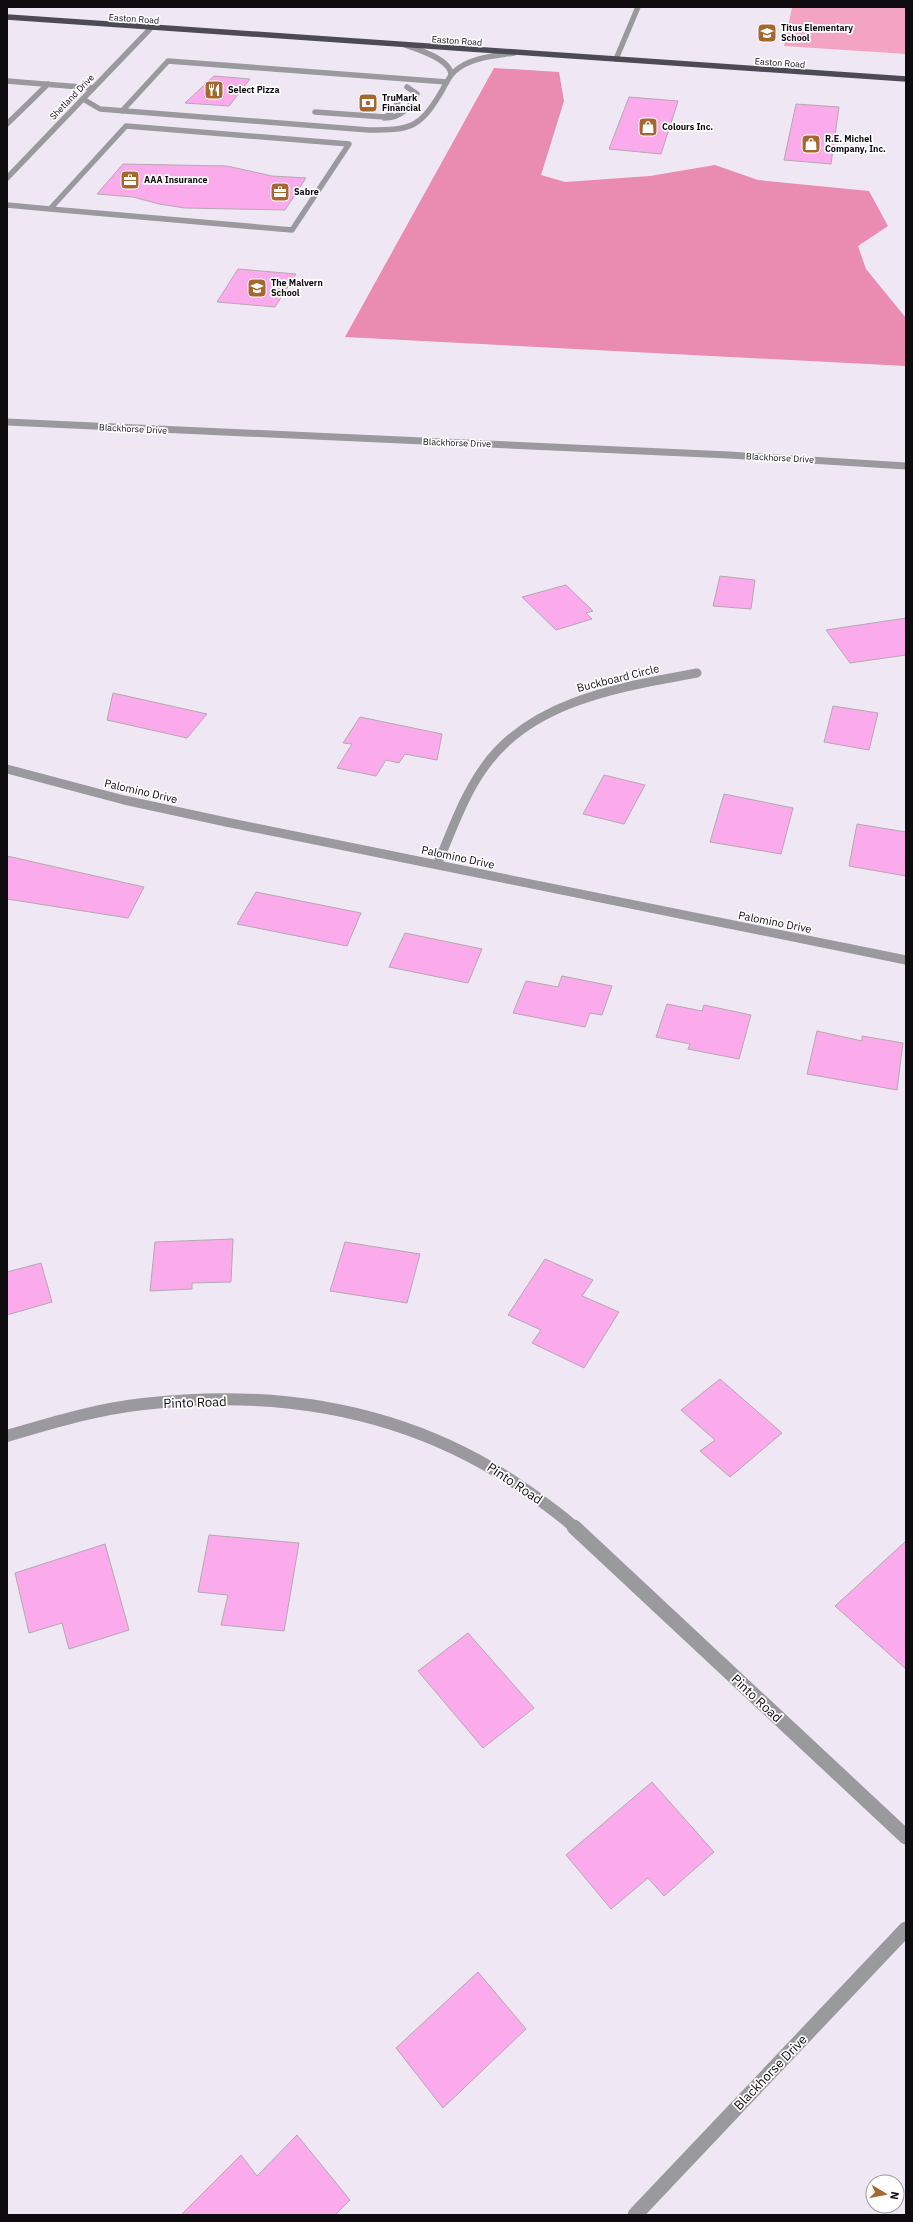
<svg xmlns="http://www.w3.org/2000/svg" width="913" height="2222" font-family="'IBM Plex Sans',sans-serif">
<style>
.green{fill:#f3a4c2}
.forest{fill:#ea8bb1}
.building{fill:#fbabec;stroke:#b4a8b1}
.lines{fill:none;stroke-linecap:round;stroke-linejoin:round}
.service{stroke:#99999e;stroke-width:5.5}
.minor-far4{stroke:#99999e;stroke-width:5.5}
.minor-far3{stroke:#99999e;stroke-width:7}
.minor-far2{stroke:#99999e;stroke-width:9}
.minor-far1{stroke:#99999e;stroke-width:12}
.minor{stroke:#99999e;stroke-width:15}
.trunk{stroke:#4c4a54;stroke-width:5.5}
.labels{text-anchor:middle;stroke-width:3.5;stroke-linejoin:round;paint-order:stroke}
.far-street-label{font-size:9px;fill:#0e0b0f;stroke:#fff}
.far-poi-label{font-size:9px;font-weight:bold;fill:#0e0b0f;stroke:#fff;text-anchor:start}
.street-label{font-size:11px;fill:#0e0b0f;stroke:#fff}
.near-street-label{font-size:13px;fill:#0e0b0f;stroke:#fff}
</style>
<rect width="100%" height="100%" fill="#efe8f4"/>
<path class="green" d="M792,7H906V54L784,46Z"/>
<path class="forest" d="M494,68L559,72L564,101L541,175L565,182L650,176L715,165L758,180L869,191L888,226L858,246L866,269L906,318V366L345,337Z"/>
<path class="building" d="M214,76L250,79L229,106L185,103Z
M629,97L678,101L661,154L609,149Z
M796,104L839,107L831,164L784,160Z
M123,164L227,166L272,176L306,178L285,210L185,208L159,204L133,197L97,194Z
M238,269L296,274L275,307L217,302Z
M720,576L755,580L751,609L713,606Z
M566,585L593,611L586,613L592,619L556,630L522,597Z
M906,618V655L850,663L826,630Z
M113,693L207,714L187,738L107,720Z
M833,706L878,713L869,750L824,742Z
M360,717L442,734L437,760L405,754L399,763L386,760L376,776L337,768L352,744L343,743Z
M604,775L645,785L624,824L583,814Z
M724,794L793,808L781,854L710,842Z
M857,824L906,832V876L849,866Z
M7,856L144,887L128,918L7,899Z
M256,892L361,913L347,946L237,924Z
M405,933L482,949L468,983L389,967Z
M562,976L612,986L602,1015L590,1013L585,1027L513,1013L526,981L558,987Z
M667,1004L702,1011L704,1005L751,1015L739,1059L688,1049L690,1044L656,1037Z
M817,1031L862,1041V1036L903,1043L897,1090L807,1074Z
M233,1239L231,1282L192,1283V1289L150,1291L155,1242Z
M345,1242L420,1254L407,1303L330,1291Z
M545,1259L593,1280L582,1296L619,1312L584,1368L532,1343L541,1330L508,1315Z
M41,1263L52,1302L7,1315V1272Z
M720,1379L782,1433L730,1477L700,1451L715,1440L681,1410Z
M209,1535L299,1543L284,1631L221,1625L228,1595L198,1592Z
M906,1541V1669L835,1606Z
M105,1544L129,1630L69,1649L62,1623L29,1633L15,1573Z
M468,1633L534,1708L483,1748L418,1671Z
M652,1782L714,1852L664,1896L648,1878L611,1909L566,1855Z
M478,1972L526,2029L443,2108L396,2048Z
M297,2135L350,2200L335,2215H181L241,2155L257,2176Z"/>
<g class="lines">
<path class="service" d="M405,45C417,49 451,59 451,75
M7,81L93,88
M83,99L100,109L369,130C409,130 419,129 440,94C445,86 448,77 455,71C471,57 495,56 514,53
M122,111L168,61L447,82
M315,112L385,117L389,115L401,98
M384,118C402,118 409,108 417,94L407,87
M7,124L48,84
M126,126L349,144L292,230L50,209Z
M7,205L50,209"/>
<path class="minor-far4" d="M616,59L638,7
M7,178L150,29"/>
<path class="minor-far3" d="M7,422L729,455L906,466"/>
<path class="minor-far2" d="M7,769L124,800L226,822L906,960
M437,865C451,833 463,797 483,769C530,700 622,687 697,673"/>
<path class="minor-far1" d="M7,1436C51,1423 97,1409 143,1404C281,1388 415,1411 530,1493C545,1504 562,1515 575,1528"/>
<path class="minor" d="M574,1527L906,1837
M635,2215L906,1929"/>
<path class="trunk" d="M7,17L906,79"/>
</g>
<defs>
<g id="school-square" transform="scale(1)"><rect x="-9" y="-9" width="18" height="18" rx="4" fill="#a5672e" stroke="#fff"/><path d="M0-5L7-2L0 1L-7-2ZM-4 1L0 2.5L4 1V4Q0 6-4 4Z" fill="#fff"/></g>
<g id="restaurant-square" transform="scale(1)"><rect x="-9" y="-9" width="18" height="18" rx="4" fill="#a5672e" stroke="#fff"/><path d="M-5-6h1v4h1v-4h1v4h1v-4h1v5L-1.5 .5V6h-2V.5L-5-1ZM5-6V6H3V1.5H1.5Q1.5-4 5-6Z" fill="#fff"/></g>
<g id="bank-square" transform="scale(1)"><rect x="-9" y="-9" width="18" height="18" rx="4" fill="#a5672e" stroke="#fff"/><path d="M-6-4H6V4H-6ZM0-2.3a2.3 2.3 0 1 0 0 4.6a2.3 2.3 0 1 0 0-4.6Z" fill="#fff"/></g>
<g id="shop-square" transform="scale(1)"><rect x="-9" y="-9" width="18" height="18" rx="4" fill="#a5672e" stroke="#fff"/><path d="M-5-2.5h2.3a2.7 3.5 0 0 1 5.4 0H5L5.5 6h-11ZM-1.5-2.5h3a1.5 2.3 0 0 0-3 0Z" fill="#fff"/></g>
<g id="office-square" transform="scale(1)"><rect x="-9" y="-9" width="18" height="18" rx="4" fill="#a5672e" stroke="#fff"/><path d="M-6-3h4V-5.5h4V-3h4V5H-6ZM-1-4.5V-3h2v-1.5ZM-6 0V1H6V0Z" fill="#fff"/></g>
</defs>
<g fill-rule="evenodd">
<use href="#school-square" x="767" y="33"/>
<use href="#restaurant-square" x="214" y="90"/>
<use href="#bank-square" x="368" y="103"/>
<use href="#shop-square" x="648" y="127"/>
<use href="#shop-square" x="811" y="144"/>
<use href="#office-square" x="130" y="180"/>
<use href="#office-square" x="280" y="192"/>
<use href="#school-square" x="257" y="288"/>
</g>
<g class="labels">
<g class="far-street-label">
<text transform="translate(134 19) rotate(4)" y="3">Easton Road</text>
<text transform="translate(457 41) rotate(4)" y="3">Easton Road</text>
<text transform="translate(780 63) rotate(4)" y="3">Easton Road</text>
<text transform="translate(72 97) rotate(-46)" y="3">Shetland Drive</text>
<text transform="translate(133 429) rotate(3)" y="3">Blackhorse Drive</text>
<text transform="translate(457 443) rotate(2)" y="3">Blackhorse Drive</text>
<text transform="translate(780 458) rotate(3)" y="3">Blackhorse Drive</text>
</g>
<g class="far-poi-label">
<text x="781" y="31">Titus Elementary<tspan x="781" dy="10">School</tspan></text>
<text x="228" y="93">Select Pizza</text>
<text x="382" y="101">TruMark<tspan x="382" dy="10">Financial</tspan></text>
<text x="662" y="130">Colours Inc.</text>
<text x="825" y="142">R.E. Michel<tspan x="825" dy="10">Company, Inc.</tspan></text>
<text x="144" y="183">AAA Insurance</text>
<text x="294" y="195">Sabre</text>
<text x="271" y="286">The Malvern<tspan x="271" dy="10">School</tspan></text>
</g>
<g class="street-label">
<text transform="translate(618 678) rotate(-14)" y="4">Buckboard Circle</text>
<text transform="translate(141 791) rotate(13)" y="4">Palomino Drive</text>
<text transform="translate(458 857) rotate(12)" y="4">Palomino Drive</text>
<text transform="translate(775 922) rotate(11)" y="4">Palomino Drive</text>
</g>
<g class="near-street-label">
<text transform="translate(195 1402) rotate(-2)" y="5">Pinto Road</text>
<text transform="translate(515 1483) rotate(34)" y="5">Pinto Road</text>
<text transform="translate(757 1698) rotate(43)" y="5">Pinto Road</text>
<text transform="translate(770 2072) rotate(-46)" y="5">Blackhorse Drive</text>
</g>
</g>
<rect width="913" height="2222" fill="none" stroke="#0e0b0f" stroke-width="16"/>
<g transform="translate(885 2194) rotate(100)"><circle r="19" fill="#ffffff" stroke="#9f9d9f"/>
<path d="M0-3L7 15L0 10L-7 15Z" fill="#a5672e"/>
<text y="-6" font-size="11" font-weight="bold" text-anchor="middle" fill="#0e0b0f">N</text>
</g>
</svg>
